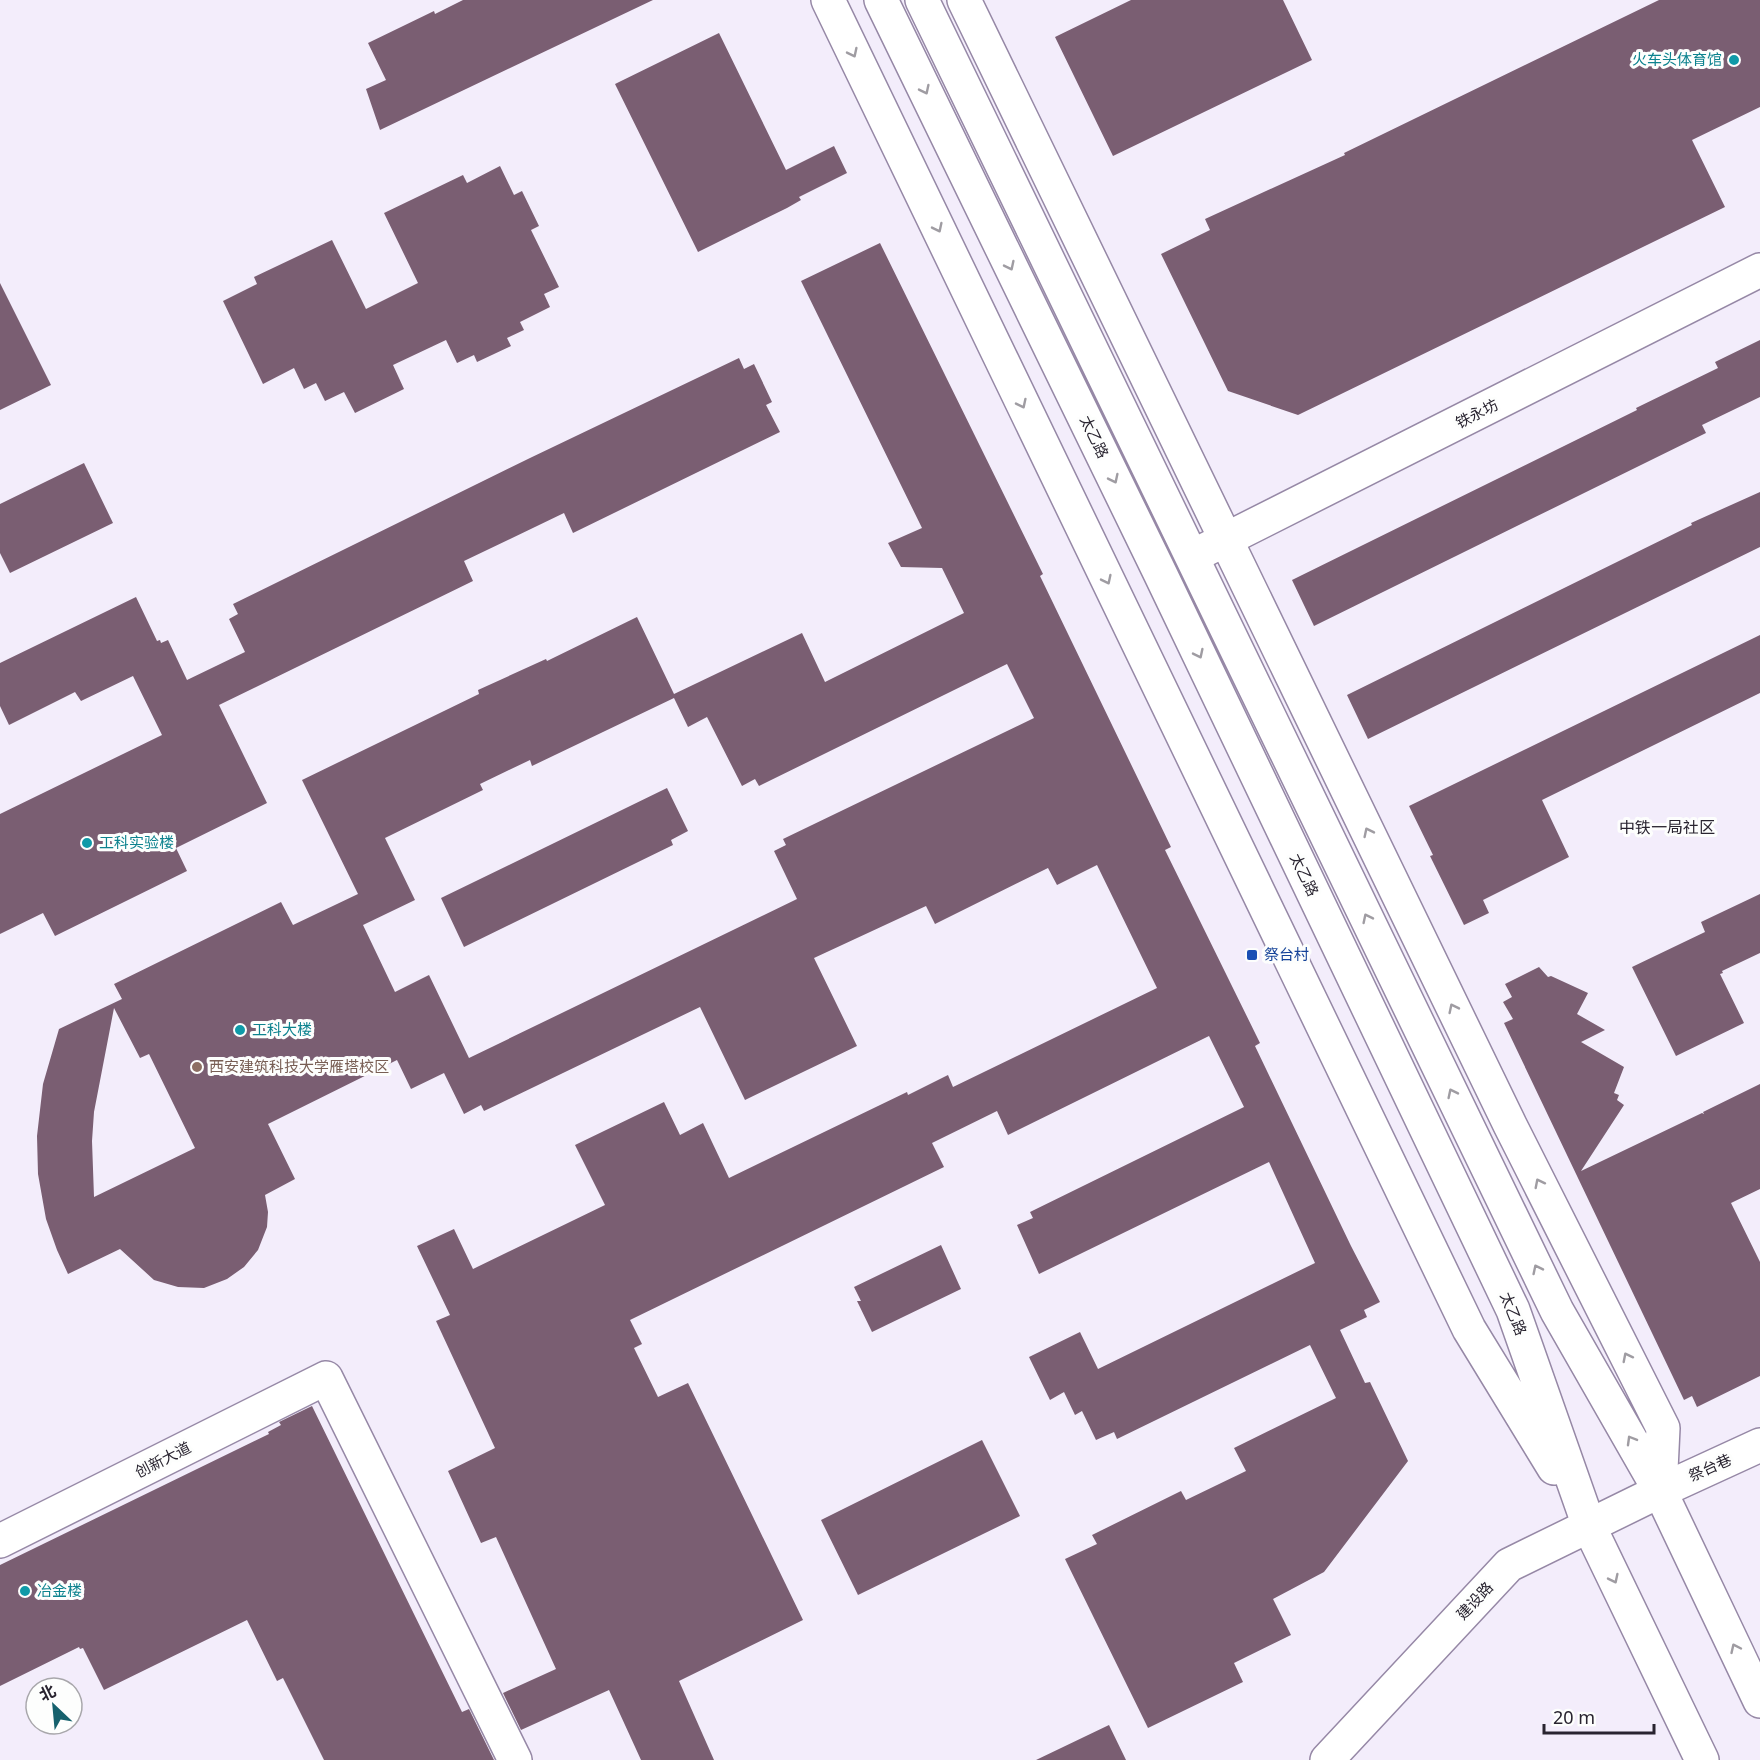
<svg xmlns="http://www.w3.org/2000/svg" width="1760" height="1760" font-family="'Noto Sans','Noto Sans SC',sans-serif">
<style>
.building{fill:#7a5e72;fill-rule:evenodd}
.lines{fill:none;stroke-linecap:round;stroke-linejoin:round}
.minor-casing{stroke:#9688a6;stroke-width:36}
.major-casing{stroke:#9688a6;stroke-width:36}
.minor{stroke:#fff;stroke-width:33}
.major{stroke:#fff;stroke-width:33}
.oneway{stroke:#9f9ca2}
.culture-dot{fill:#0f9aa8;stroke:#fdfefd;stroke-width:2}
.transit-dot{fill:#1a4fb4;stroke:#fdfefd;stroke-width:2}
.education-dot{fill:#8d6e63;stroke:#fdfefd;stroke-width:2}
.labels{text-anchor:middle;stroke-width:6;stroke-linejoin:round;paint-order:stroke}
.culture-label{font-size:15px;fill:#0d838f;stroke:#fdfefd;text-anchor:start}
.street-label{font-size:15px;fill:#292430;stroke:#fdfefd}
.transit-label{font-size:15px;fill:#164399;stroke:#fdfefd;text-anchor:start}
.education-label{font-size:15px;fill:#785e54;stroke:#fdfefd;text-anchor:start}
.neighbourhood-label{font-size:16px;fill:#292430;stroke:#fdfefd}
</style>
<rect width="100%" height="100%" fill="#f3edfb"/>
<path class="building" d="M463,0H653L380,130L366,89L386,80L368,43L434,11L435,14Z
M1131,0H1283L1312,60L1113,156L1055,37Z
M1659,0H1760V107L1692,140L1725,207L1298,415L1228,391L1161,254L1210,230L1205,219L1345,155L1344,153Z
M719,33L786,170L834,146L847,173L799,197L801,200L787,208L698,252L615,84Z
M500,166L514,195L522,191L539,226L531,230L559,287L544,294L550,307L520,322L524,330L507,338L511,346L477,362L474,355L457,363L446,340L393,365L404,389L355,413L344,392L325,401L316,383L304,389L294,368L263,384L223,301L257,284L254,277L332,240L366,309L418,283L384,213L463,175L467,183Z
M880,243L1043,574L1040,576L1171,847L1165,850L1260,1043L1255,1046L1351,1246L1380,1302L1364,1310L1367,1317L1340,1330L1365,1383L1370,1382L1408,1461L1324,1572L1273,1599L1291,1635L1234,1663L1243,1682L1148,1728L1065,1559L1097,1544L1092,1535L1181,1491L1186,1500L1246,1471L1234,1448L1336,1398L1310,1345L1117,1439L1114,1432L1096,1440L1082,1411L1075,1415L1064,1392L1050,1400L1029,1357L1080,1332L1098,1369L1315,1263L1269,1162L1039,1274L1017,1225L1033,1218L1030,1212L1244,1107L1209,1036L1008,1135L997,1111L932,1143L944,1167L630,1320L642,1344L634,1348L658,1397L688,1383L803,1620L679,1681L714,1760H641L609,1690L521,1730L503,1693L556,1669L496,1537L481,1543L448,1471L495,1448L436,1321L450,1315L417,1246L454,1229L473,1269L605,1205L575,1145L664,1102L680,1135L703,1123L729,1178L907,1092L908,1095L948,1075L953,1087L1157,988L1097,865L1057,885L1048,868L935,924L926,906L814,958L857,1046L745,1100L700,1007L484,1111L481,1105L464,1114L444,1073L411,1089L397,1060L268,1124L295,1179L265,1195L268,1212L267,1227L258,1250L244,1267L227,1279L204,1288L178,1287L154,1280L120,1249L68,1274L57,1250L46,1219L38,1174L37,1136L43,1084L59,1029L122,999L114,984L281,902L293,925L358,894L302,780L479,694L478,690L546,659L547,661L637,617L674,694L802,633L825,682L964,613L942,568L901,567L888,543L922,528L801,281ZM1007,664L1034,718L783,839L786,845L774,851L797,899L469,1058L429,975L395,992L363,925L415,900L385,838L483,790L480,784L530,760L532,766L674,698L688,727L707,717L742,786L755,779L759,786ZM114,1008L140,1058L149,1054L195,1148L94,1197L92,1141L94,1112Z
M0,283L51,385L0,410Z
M1760,340V397L1702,425L1706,433L1314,626L1292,580L1637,410L1636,408L1718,368L1715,362Z
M739,358L744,369L754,364L772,402L766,405L780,432L573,533L564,513L464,561L473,581L219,705L267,803L176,848L187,871L55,936L43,913L0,934V814L162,735L133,676L81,701L75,692L9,725L0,706V663L136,597L157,641L160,640L161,643L168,640L187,680L245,652L229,619L238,614L233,604L530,458Z
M84,463L113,523L10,573L0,553V504Z
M1760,492V547L1368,739L1347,695L1692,525L1691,523Z
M1760,635V693L1542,800L1569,857L1483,900L1489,913L1464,925L1430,856L1433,855L1409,806Z
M667,788L688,831L671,840L673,845L464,947L441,898Z
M1760,894V953L1722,971L1723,973L1720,974L1744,1023L1676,1056L1632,967L1705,932L1701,922Z
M1539,967L1548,977L1551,976L1588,993L1577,1014L1605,1030L1581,1042L1624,1067L1614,1093L1619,1095L1617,1100L1624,1105L1581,1171L1702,1113L1704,1114L1703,1112L1760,1084V1189L1731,1203L1760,1262V1376L1697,1407L1692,1396L1684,1400L1504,1023L1513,1019L1503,1002L1512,997L1505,984Z
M941,1245L961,1289L872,1332L857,1301H861L854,1287Z
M312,1406L462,1712L469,1709L494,1760H324L283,1678L277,1681L247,1620L104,1690L83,1648L80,1649L79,1647L0,1686V1565L269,1434L268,1432L281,1425L279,1422Z
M982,1440L1020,1516L858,1595L821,1520Z
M1109,1725L1126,1760H1036Z"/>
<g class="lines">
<g class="minor-casing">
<path id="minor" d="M1193,556L1760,270
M0,1541L326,1378L515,1760
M1327,1760L1509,1565L1660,1491L1760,1445"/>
</g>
<g class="major-casing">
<path id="major" d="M828,0L1469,1329L1554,1468
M881,0L1160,573L1513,1310L1589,1526L1702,1760
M922,0L1557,1311L1660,1491L1760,1701
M964,0L1510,1125L1663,1428L1660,1491"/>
</g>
<use href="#minor" class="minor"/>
<use href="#major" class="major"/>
</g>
<defs><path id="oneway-chevron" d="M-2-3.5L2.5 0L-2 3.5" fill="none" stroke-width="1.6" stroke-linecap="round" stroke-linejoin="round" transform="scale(1.5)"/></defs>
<g class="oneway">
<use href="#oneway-chevron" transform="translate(853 53) rotate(64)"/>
<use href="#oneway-chevron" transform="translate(925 90) rotate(64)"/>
<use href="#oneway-chevron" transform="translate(938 228) rotate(64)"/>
<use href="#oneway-chevron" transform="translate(1010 266) rotate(64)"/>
<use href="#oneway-chevron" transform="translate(1022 404) rotate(64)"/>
<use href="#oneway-chevron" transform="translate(1114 479) rotate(64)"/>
<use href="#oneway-chevron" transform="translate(1107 580) rotate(64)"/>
<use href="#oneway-chevron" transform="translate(1199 654) rotate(64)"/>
<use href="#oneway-chevron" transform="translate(1368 832) rotate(-116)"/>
<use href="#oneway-chevron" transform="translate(1367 918) rotate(-116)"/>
<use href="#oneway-chevron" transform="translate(1453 1008) rotate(-116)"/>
<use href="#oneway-chevron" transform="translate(1452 1093) rotate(-116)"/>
<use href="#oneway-chevron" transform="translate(1539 1183) rotate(-117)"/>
<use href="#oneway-chevron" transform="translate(1537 1269) rotate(-116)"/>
<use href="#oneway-chevron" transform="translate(1627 1357) rotate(-117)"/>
<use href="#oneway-chevron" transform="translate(1631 1440) rotate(-120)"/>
<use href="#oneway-chevron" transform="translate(1614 1579) rotate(64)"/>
<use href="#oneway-chevron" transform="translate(1735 1648) rotate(-115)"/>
</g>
<g class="culture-dot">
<circle cx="1734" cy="60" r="6"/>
<circle cx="87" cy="843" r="6"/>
<circle cx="240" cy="1030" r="6"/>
<circle cx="25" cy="1591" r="6"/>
</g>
<rect class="transit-dot" x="1246" y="949" width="12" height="12" rx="3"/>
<circle class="education-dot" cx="197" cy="1067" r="6"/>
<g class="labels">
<g class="culture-label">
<text x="1722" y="65" text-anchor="end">火车头体育馆</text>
<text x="99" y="848">工科实验楼</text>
<text x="252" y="1035">工科大楼</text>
<text x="37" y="1596">冶金楼</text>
</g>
<g class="street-label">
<text transform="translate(1477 414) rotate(-27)" y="5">铁永坊</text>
<text transform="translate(1094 437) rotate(64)" y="5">太乙路</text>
<text transform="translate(1304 875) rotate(64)" y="5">太乙路</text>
<text transform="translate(1513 1314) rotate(68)" y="5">太乙路</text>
<text transform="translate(163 1460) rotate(-27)" y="5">创新大道</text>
<text transform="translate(1710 1468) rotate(-24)" y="5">祭台巷</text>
<text transform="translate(1475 1601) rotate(-47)" y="5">建设路</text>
</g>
<g class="transit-label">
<text x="1264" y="960">祭台村</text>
</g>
<g class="education-label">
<text x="209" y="1072">西安建筑科技大学雁塔校区</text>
</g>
<g class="neighbourhood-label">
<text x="1667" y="833">中铁一局社区</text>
</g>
</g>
<g transform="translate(54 1706) rotate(334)"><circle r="28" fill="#fdfefd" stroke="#a8a7ab" stroke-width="1.5"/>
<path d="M0-4.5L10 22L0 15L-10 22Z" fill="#16616d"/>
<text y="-9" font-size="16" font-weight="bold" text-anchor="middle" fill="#292430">北</text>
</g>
<path d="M1544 1724v9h110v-9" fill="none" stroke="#292430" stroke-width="3"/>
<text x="1553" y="1724" font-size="18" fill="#292430" stroke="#fdfefd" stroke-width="4.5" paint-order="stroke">20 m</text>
</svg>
